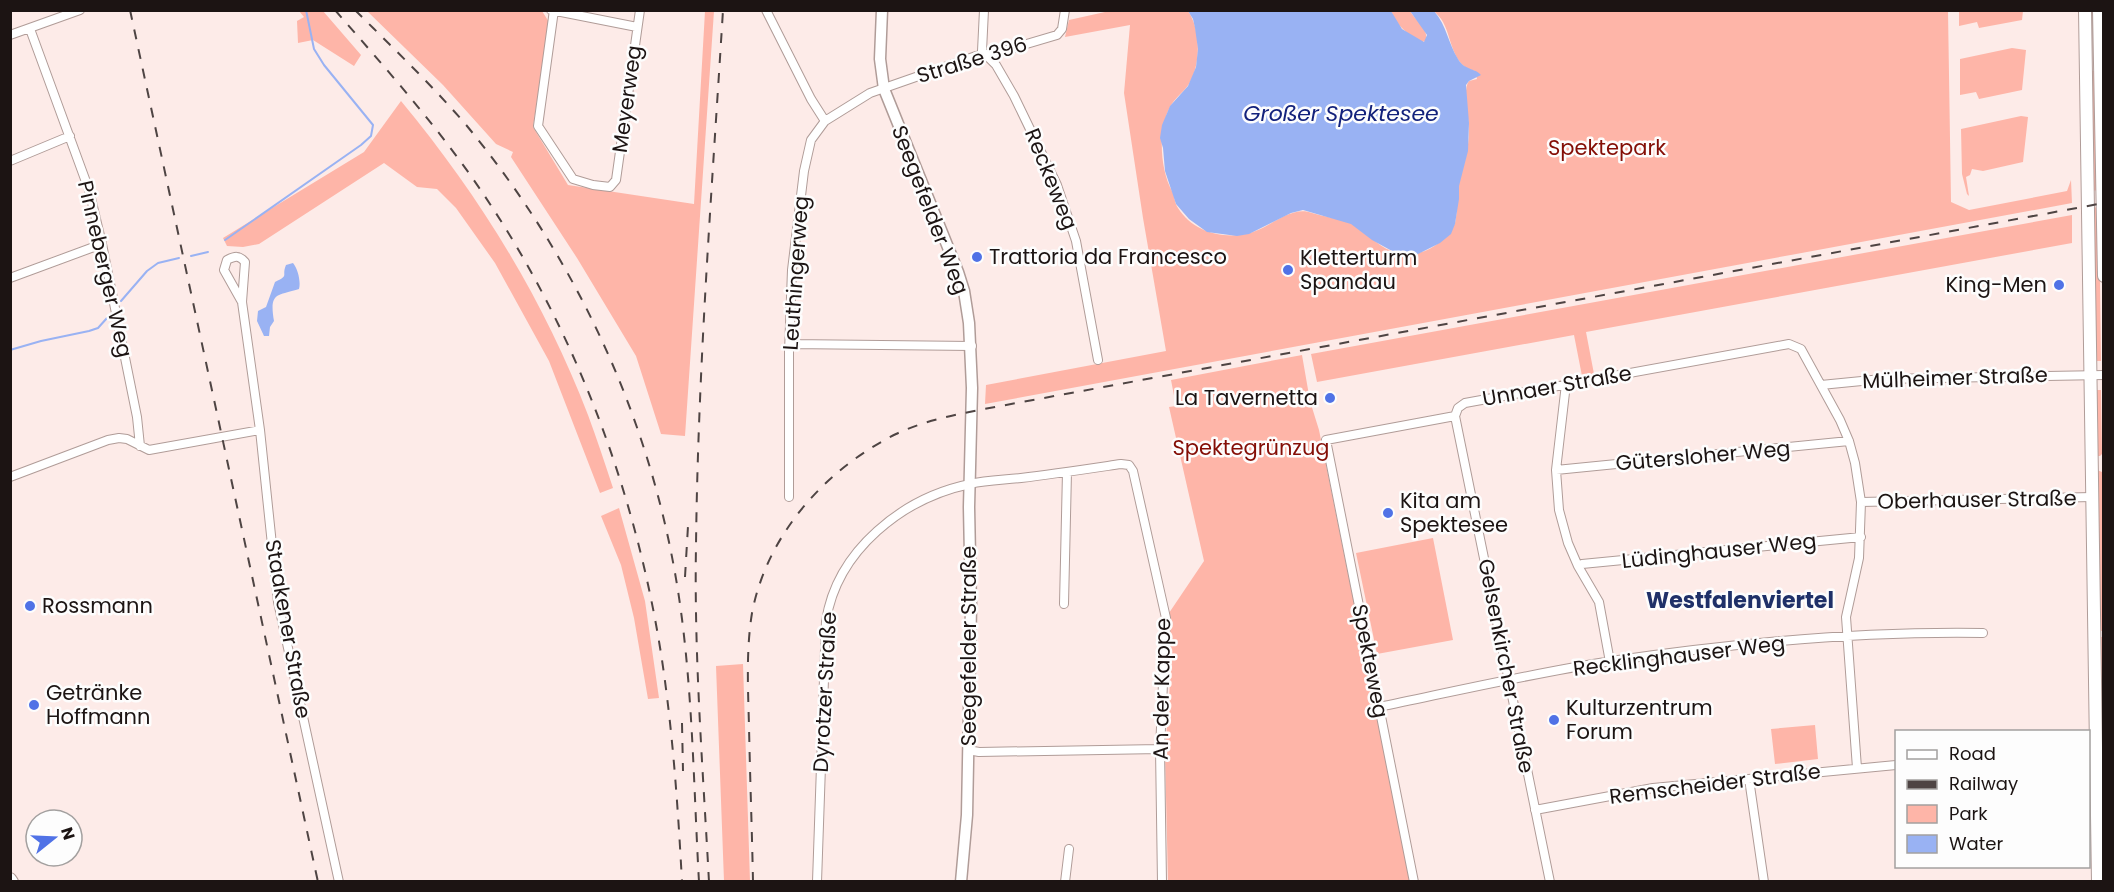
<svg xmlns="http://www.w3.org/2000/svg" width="2114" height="892" font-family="Poppins,sans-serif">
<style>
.green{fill:#feb5a8}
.water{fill:#99b2f3}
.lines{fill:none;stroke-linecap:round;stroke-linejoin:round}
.stream{stroke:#99b2f3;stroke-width:2}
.minor-casing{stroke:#b09c98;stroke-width:10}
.tertiary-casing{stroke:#b09c98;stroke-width:13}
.secondary-casing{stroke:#b09c98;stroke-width:14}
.minor{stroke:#fff;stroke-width:8}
.tertiary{stroke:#fff;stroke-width:10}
.secondary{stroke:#fff;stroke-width:12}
.rail{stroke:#4e4443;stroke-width:2;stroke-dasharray:10 10;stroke-linecap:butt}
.poi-dot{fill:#5072e6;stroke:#fdfdfd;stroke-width:2}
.labels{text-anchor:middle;stroke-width:5;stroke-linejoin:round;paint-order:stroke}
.street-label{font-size:21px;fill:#1c1413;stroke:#fdfdfd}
.park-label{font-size:21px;fill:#840e06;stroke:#fdfdfd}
.poi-label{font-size:21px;fill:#1c1413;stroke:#fdfdfd;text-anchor:start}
.water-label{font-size:22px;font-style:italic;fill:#13227c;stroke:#fdfdfd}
.neighbourhood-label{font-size:22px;font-weight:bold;fill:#1f3068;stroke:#fdfdfd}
</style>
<rect width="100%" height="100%" fill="#fdebe8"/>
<path class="green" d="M1114,10L1188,11C1201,30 1201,64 1189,84C1183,93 1174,98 1169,109C1158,131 1160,169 1172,191C1175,196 1174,202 1178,208C1194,234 1231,242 1258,230C1275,223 1293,206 1312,213C1324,217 1338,218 1351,223C1366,230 1376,246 1392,251C1414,258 1433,252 1447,234C1450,230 1454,226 1455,223C1458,211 1456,198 1458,187C1463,166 1469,152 1469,129C1469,117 1462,90 1469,81L1477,79L1475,71C1452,67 1452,38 1443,22C1441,18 1437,14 1434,11H1948L1951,202L1969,210L2067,191L2071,180L2072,203L985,404L986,385L1166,351L1143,218L1124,93L1130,25L1065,37L1069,20Z
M299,11H323L361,55L354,66L313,40L298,43L297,21L304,17Z
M367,11H542L549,22L533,127L568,185L694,204L705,11H714L685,436L661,434L636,356L577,258L511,157L513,152L496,144L443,85Z
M1391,11H1410C1415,20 1429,29 1426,41L1422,42C1408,34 1397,27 1391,11Z
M1959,11H2023L2022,20L1979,28L1977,22L1959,26Z
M2012,48L2026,50L2022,90L1979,99L1976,92L1960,95V59Z
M2092,71H2094L2098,190L2092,191Z
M401,101C479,195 544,300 588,415C597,439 605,464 613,488L600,493L549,361L495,263L456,208L437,189L417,187L384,163L259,244L243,247L227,246L223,238L364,152Z
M2021,116L2028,117L2023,162L1983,171L1972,169L1970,175L1966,177L1969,196L1967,194L1962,174L1961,129Z
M2099,207L2101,361H2094L2092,208Z
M2072,215V243L1586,332L1594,374L1582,376L1574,335L1317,382L1311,354Z
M1302,355L1310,401L1319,430L1410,881L1168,882L1165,752L1171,670L1169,613L1204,561L1169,407L1176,406L1171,380Z
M2095,390H2101L2102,454L2100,456H2096Z
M2097,470L2102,472L2103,631H2099Z
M619,508L645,601L659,698L648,699L634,618L621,565L601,516Z
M1433,538L1453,640L1377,654L1356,553Z
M2099,637H2103V730L2100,701Z
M743,664L750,881H724L716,666Z
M1815,725L1818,759L1775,764L1771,729Z"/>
<path class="water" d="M1188,11H1391L1402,29L1424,42L1427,35L1410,11H1434C1447,26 1448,43 1458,59C1464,70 1475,68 1481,75L1469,81L1466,85L1469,123L1468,151L1459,186V199L1455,224L1451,234L1440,243L1416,255L1392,251L1372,240L1351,224L1303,210L1291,213L1249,234L1237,236L1207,232L1189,219L1176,204L1165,171L1163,148L1160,138L1162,125L1170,106L1188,86L1196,67L1198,49L1195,28L1193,19Z
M293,263C298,269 301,282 299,289C277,296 269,292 274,321L270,327L269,336H264L257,321L258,311L266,307L275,282C290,275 281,277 286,265Z"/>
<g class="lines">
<path class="stream" d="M225,240L361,145L371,136L373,125L324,65L314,49L306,10
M191,256L208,252
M121,301L147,271L158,263L179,258
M10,350L41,341L89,331L98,328L107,318"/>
<g class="minor-casing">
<path id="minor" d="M551,10L637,27
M554,10L538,126L573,179L593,185L610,187L616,180L640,10
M766,10L811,99L825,121
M984,10L982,51L996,65L1014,96L1057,185L1076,241L1098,360
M30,29L89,190L102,244L137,417L140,446
M10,35L80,10
M10,161L70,136
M10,278L102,244
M242,302L224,270L227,260C235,256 239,255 245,262L242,302L260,430L278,602L339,882
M790,344L972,346
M1566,384L1556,470L1559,510L1568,543L1578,566L1599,602L1610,662
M1821,385L1882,379L2104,375
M1455,416L1550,882
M1556,470L1849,441
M10,477L108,440L119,438L127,439L149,450L260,430
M789,497V352L792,270L804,171L811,140L825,121L870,93L976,56L996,53L1057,35L1062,29L1065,10
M1861,502L2093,497
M1578,566L1582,564L1861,537
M1064,604L1067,472
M1379,707C1456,691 1534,673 1611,661C1734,643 1859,631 1983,633
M968,750L979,752L1160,749
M1749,779L1764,882
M1535,810L1653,788L1896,765
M817,882L826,621C837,550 903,498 970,484C987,480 1004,480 1021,478C1054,474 1087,469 1121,464L1129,465L1133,471L1166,618L1160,749L1162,882
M1065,882L1069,849
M1414,882L1326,440L1455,416L1458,408L1465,403L1789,344L1801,349L1840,420L1849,441L1855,463L1861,502L1859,558L1846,617L1857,768"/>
</g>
<g class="tertiary-casing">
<path id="tertiary" d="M882,10L880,59L884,89L958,272L964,291L969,323L972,388L969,507L971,606L967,815L961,882"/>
</g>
<g class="secondary-casing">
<path id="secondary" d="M2085,10L2098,882
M2099,10L2104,276
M10,879L12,882"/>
</g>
<use href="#minor" class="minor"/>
<use href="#tertiary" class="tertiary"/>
<use href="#secondary" class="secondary"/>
<path class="rail" d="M130,10L318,882
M335,10C387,70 440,129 484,195C577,333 637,496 662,660C673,734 678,808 682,882
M355,10C393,48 432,85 467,126C583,267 659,437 682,619C693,706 694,794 699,882
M685,577L688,526
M682,723L683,771
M709,882C703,770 694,658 696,546C698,367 712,189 723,10
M753,882C752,830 750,778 749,726C748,688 746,650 752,613C767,534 826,469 896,434C923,421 954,415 984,409L2104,203"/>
</g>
<g class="poi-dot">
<circle cx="977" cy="257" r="6"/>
<circle cx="1288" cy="270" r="6"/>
<circle cx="2059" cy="285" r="6"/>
<circle cx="1330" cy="398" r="6"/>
<circle cx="1388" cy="513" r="6"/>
<circle cx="30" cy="606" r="6"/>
<circle cx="34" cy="705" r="6"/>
<circle cx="1554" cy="720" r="6"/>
</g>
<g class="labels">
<g class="street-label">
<text transform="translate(972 60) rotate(-17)" y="7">Straße 396</text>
<text transform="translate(627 99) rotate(-82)" y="7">Meyerweg</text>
<text transform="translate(1051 179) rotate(68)" y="7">Reckeweg</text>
<text transform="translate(930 210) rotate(69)" y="7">Seegefelder Weg</text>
<text transform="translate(105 269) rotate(77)" y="7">Pinneberger Weg</text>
<text transform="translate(796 273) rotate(-86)" y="7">Leuthingerweg</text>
<text transform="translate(1955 378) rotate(-2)" y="7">Mülheimer Straße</text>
<text transform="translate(1557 386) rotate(-10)" y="7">Unnaer Straße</text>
<text transform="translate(1703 456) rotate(-5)" y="7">Gütersloher Weg</text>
<text transform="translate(1977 500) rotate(-1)" y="7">Oberhauser Straße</text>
<text transform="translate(1719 551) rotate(-6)" y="7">Lüdinghauser Weg</text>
<text transform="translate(288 629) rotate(80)" y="7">Staakener Straße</text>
<text transform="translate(969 646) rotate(-90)" y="7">Seegefelder Straße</text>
<text transform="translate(1679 656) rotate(-7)" y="7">Recklinghauser Weg</text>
<text transform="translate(1370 661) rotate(79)" y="7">Spekteweg</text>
<text transform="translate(1506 666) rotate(79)" y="7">Gelsenkircher Straße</text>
<text transform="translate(1162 689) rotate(-89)" y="7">An der Kappe</text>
<text transform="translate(825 692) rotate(-87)" y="7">Dyrotzer Straße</text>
<text transform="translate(1715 784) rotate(-7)" y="7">Remscheider Straße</text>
</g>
<g class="park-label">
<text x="1607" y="155">Spektepark</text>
<text x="1251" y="455">Spektegrünzug</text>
</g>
<g class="poi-label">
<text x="989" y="264">Trattoria da Francesco</text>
<text x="1300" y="265">Kletterturm<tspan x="1300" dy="24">Spandau</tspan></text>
<text x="2047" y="292" text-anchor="end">King-Men</text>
<text x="1318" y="405" text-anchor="end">La Tavernetta</text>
<text x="1400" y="508">Kita am<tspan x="1400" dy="24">Spektesee</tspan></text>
<text x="42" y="613">Rossmann</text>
<text x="46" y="700">Getränke<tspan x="46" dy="24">Hoffmann</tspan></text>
<text x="1566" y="715">Kulturzentrum<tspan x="1566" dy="24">Forum</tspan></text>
</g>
<g class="water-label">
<text x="1341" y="121">Großer Spektesee</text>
</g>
<g class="neighbourhood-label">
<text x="1740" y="608">Westfalenviertel</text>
</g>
</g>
<rect width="2114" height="892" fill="none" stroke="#1c1413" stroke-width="24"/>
<rect x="1895" y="730" width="195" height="138" fill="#fdfdfd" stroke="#a3a09f" stroke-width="1.5"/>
<rect x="1907" y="750" width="30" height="9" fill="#ffffff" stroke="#a3a09f" stroke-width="1.5"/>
<text x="1949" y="760" font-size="18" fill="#1c1413">Road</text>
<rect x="1907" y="780" width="30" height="9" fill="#4e4443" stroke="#a3a09f" stroke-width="1.5"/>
<text x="1949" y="790" font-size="18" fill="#1c1413">Railway</text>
<rect x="1907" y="805" width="30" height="18" fill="#feb5a8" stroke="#a3a09f" stroke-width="1.5"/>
<text x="1949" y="820" font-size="18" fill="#1c1413">Park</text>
<rect x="1907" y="835" width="30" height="18" fill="#99b2f3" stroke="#a3a09f" stroke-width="1.5"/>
<text x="1949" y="850" font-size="18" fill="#1c1413">Water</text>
<g transform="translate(54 838) rotate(72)"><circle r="28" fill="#fdfdfd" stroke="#a3a09f" stroke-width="1.5"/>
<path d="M0-4.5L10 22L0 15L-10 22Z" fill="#5072e6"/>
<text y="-9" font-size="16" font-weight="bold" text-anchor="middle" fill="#1c1413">N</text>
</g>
</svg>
